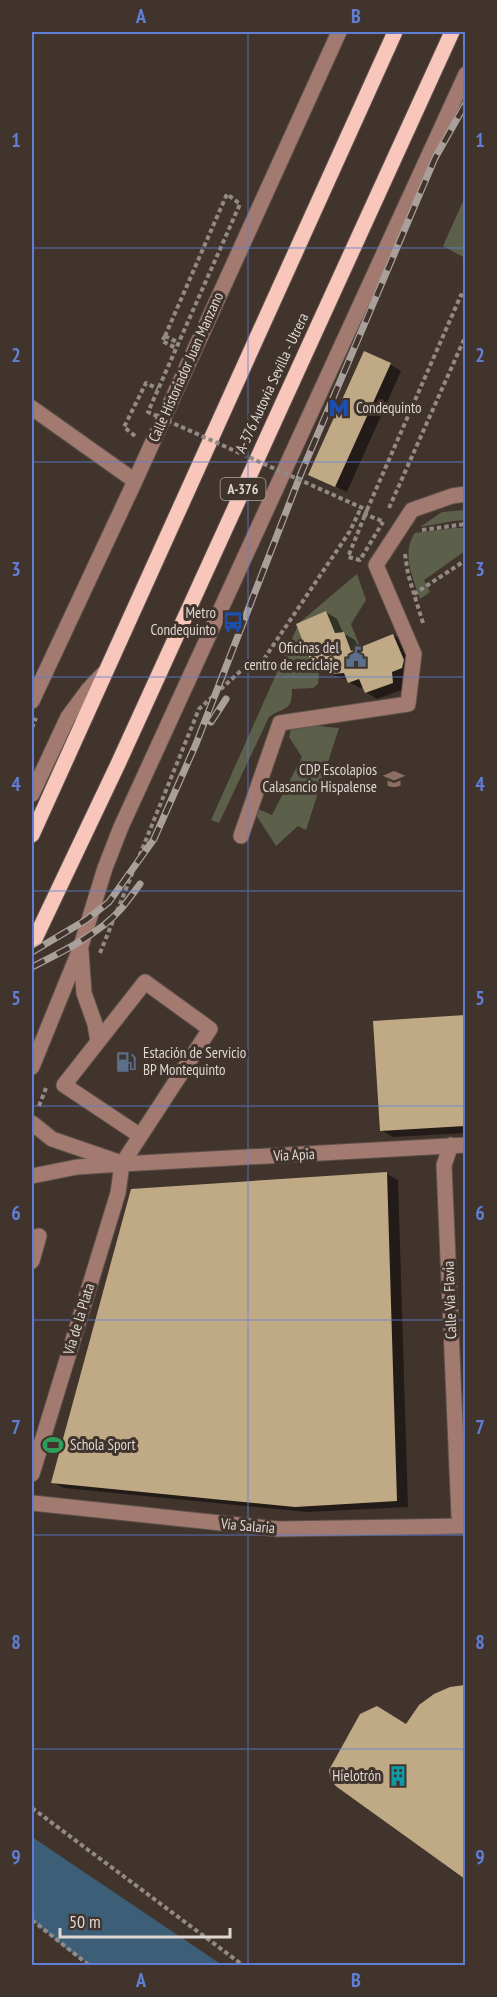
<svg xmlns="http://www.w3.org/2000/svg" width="497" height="1997" font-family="'PT Sans Narrow',sans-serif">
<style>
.green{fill:#5c604a}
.water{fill:#3c5f77}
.shadow{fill:#0007}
.building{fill:#c0aa85}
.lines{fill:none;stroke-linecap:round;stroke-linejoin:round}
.minor-casing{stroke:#5d514b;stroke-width:17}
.major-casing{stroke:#5d514b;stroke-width:17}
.path{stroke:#948a85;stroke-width:4;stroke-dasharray:4.5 3;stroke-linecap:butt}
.minor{stroke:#a27a70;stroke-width:15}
.major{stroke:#f8c6ba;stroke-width:15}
.rail-casing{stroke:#a9a09b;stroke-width:7}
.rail{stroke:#40342d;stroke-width:4.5;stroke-dasharray:14;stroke-linecap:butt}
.path-bridge{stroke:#948a85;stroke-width:4;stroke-dasharray:4.5 3;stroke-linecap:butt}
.grid{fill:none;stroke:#617ed6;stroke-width:1.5;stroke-opacity:0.55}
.labels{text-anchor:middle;stroke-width:6;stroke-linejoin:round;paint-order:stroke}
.shield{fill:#40342d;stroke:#afa6a1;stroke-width:1.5}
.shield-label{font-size:14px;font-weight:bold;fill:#dfd7d3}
.street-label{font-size:15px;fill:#dfd7d3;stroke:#40342d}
.poi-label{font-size:15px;fill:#dfd7d3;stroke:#40342d;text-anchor:end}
.neatline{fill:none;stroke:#617ed6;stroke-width:2}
.grid-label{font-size:20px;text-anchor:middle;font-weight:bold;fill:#617ed6}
</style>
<rect width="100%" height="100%" fill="#40342d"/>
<path class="green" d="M465,197V258L443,246Z
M465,510V520L454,521L420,527L442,512Z
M454,528H465V551L424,580L430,592L420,599C413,578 401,553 415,533Z
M357,574L366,600L351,624L360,647L351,651L346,636L342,632L335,633L307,650L313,668L319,674L318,684L313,688L292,689C292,712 285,706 269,717L219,823L211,820L299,623Z
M299,724L339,728L306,830L298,826L276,846L255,813L258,809L272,815L302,757L289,737L291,730Z"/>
<path class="water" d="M32,1837L222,1965H90L66,1949L32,1920Z"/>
<path class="shadow" d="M390,364L401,371L347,492L320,479Z
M326,612L337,619L343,633L355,640L359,649L393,635L404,642L413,674L403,678L404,689L377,699L366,692L364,687L360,688L349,682L348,679H343L325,670Z
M466,1017V1133L393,1137L381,1130L375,1022Z
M387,1174L398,1180L408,1507L307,1512L64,1488L52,1482Z
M466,1686V1876L459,1872L406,1726L450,1688Z"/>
<path class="building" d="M364,351L391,363L335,487L308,475Z
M326,611L335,633L344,632L351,651L393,634L404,660L402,668L392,672L393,683L365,693L359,679L348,683L344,673L331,674L312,664L296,624Z
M465,1015V1126L380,1131L373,1021Z
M387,1172L397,1501L295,1507L51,1483L131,1189Z
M465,1685V1879L337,1787L331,1781L329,1770L360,1714L377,1706L406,1724L419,1705L434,1694L450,1687Z"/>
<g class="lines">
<g class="minor-casing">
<path id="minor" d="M32,408L135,481
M32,701L135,481L339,32
M32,794L68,717L88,690L103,674
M241,836L280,723L408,704L414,654L376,565L412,510L452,496L466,494
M81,951L84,993L95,1024L98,1042
M32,1067L80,949L105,868L121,827L466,74
M32,1123L52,1139L116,1161
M451,1145L444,1165L459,1516L466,1526
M32,1176L77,1167L122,1164L466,1145
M32,1238L39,1236L32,1261
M32,1474L118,1193L122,1164L210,1029L145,982L64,1085L139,1135
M32,1503L278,1529L466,1526"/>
</g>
<g class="major-casing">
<path id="major" d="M32,835L395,32
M32,945L118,764L452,32"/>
</g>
<path class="path" d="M165,336L162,341L176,348
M165,336L177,342
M135,436L124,427L146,383L158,389
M389,508L466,335
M367,510L461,295L466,297
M422,530L466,524
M405,554L408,574L414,594
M423,623L414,594L466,560
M32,728L36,718
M100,953L199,709L246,666L256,671L350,531L359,512L382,521
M39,1106L46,1088
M32,1808L244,1966
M32,1920L90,1966"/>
<use href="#minor" class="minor"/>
<use href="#major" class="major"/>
<g class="rail-casing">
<path id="rail" d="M211,722L226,699
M32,952L86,920L109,902L154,839L196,744L302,471L435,158L466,103
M32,967C60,953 99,934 120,910C127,902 134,892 140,884"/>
</g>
<use href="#rail" class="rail"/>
<path class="path-bridge" d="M165,336L227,194L240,204L148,412L367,510L348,557L360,560L383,522"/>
</g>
<path class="grid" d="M248,32V1966M32,248H466M32,462H466M32,677H466M32,891H466M32,1106H466M32,1320H466M32,1535H466M32,1749H466"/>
<defs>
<g id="metro-bare" transform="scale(1.62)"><path d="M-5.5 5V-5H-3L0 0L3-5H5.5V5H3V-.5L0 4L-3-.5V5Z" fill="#1a4fb4" stroke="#40342d" stroke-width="2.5" paint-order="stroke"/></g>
<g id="bus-bare" transform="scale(1.62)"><path d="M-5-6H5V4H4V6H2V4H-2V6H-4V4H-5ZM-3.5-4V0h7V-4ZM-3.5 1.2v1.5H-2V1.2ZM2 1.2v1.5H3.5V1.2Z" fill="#1a4fb4" stroke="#40342d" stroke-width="2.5" paint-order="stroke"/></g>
<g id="civic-bare" transform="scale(1.62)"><path d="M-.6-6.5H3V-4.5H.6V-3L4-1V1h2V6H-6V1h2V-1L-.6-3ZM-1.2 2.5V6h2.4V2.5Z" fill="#5c6f8a" stroke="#40342d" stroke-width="2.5" paint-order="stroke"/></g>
<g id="school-bare" transform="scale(1.62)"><path d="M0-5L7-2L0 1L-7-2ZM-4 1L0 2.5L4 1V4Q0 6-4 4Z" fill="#8d6e63" stroke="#40342d" stroke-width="2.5" paint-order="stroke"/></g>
<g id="fuel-bare" transform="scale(1.62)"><path d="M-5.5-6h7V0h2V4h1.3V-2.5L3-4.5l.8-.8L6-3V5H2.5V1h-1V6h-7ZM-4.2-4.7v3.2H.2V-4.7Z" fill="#5c6f8a" stroke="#40342d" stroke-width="2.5" paint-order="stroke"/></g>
<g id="stadium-bare" transform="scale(1.62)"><path d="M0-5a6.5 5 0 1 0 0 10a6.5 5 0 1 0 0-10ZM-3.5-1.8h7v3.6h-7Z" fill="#2e9e5b" stroke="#40342d" stroke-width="2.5" paint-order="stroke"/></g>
<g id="building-bare" transform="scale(1.62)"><path d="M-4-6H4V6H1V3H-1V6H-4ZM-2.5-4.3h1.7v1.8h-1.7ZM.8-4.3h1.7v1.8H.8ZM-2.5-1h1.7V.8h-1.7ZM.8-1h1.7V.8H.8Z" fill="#0f9aa8" stroke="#40342d" stroke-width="2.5" paint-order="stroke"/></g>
</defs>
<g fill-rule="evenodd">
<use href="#metro-bare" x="339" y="408"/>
<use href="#bus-bare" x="233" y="622"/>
<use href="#civic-bare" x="356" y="657"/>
<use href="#school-bare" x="394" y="779"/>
<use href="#fuel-bare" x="126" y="1062"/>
<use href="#stadium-bare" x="53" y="1445"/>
<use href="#building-bare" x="398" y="1776"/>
</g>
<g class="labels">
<rect class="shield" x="220.5" y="478" width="45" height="22" rx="4.5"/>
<g class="shield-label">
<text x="243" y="494">A-376</text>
</g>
<g class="street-label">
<text transform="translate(186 367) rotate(-66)" y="5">Calle Historiador Juan Manzano</text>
<text transform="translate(272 383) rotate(-65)" y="5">A-376 Autovía Sevilla - Utrera</text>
<text transform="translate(294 1155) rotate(-3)" y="5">Vía Apia</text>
<text transform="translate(450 1300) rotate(-92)" y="5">Calle Vía Flavia</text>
<text transform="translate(79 1319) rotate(-73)" y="5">Vía de la Plata</text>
<text transform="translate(248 1526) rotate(5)" y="5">Vía Salaria</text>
</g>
<g class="poi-label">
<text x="356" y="413" text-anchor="start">Condequinto</text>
<text x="216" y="618">Metro<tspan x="216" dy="17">Condequinto</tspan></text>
<text x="339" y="653">Oficinas del<tspan x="339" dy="17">centro de reciclaje</tspan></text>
<text x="377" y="775">CDP Escolapios<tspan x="377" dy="17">Calasancio Hispalense</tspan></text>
<text x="143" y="1058" text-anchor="start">Estación de Servicio<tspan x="143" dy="17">BP Montequinto</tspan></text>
<text x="70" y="1450" text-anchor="start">Schola Sport</text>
<text x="381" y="1781">Hielotrón</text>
</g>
</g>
<rect width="497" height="1997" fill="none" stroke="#40342d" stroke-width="66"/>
<path d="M60 1928v9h170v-9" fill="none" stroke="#dfd7d3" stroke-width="3"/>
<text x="69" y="1928" font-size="18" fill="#dfd7d3" stroke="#40342d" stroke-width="4.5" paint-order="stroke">50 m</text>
<rect x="33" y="33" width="431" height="1931" class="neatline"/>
<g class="grid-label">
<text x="141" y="23">A</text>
<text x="356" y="23">B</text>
<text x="16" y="147">1</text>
<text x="480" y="147">1</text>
<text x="16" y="362">2</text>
<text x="480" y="362">2</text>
<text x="16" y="576">3</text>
<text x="480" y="576">3</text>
<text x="16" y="791">4</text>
<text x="480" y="791">4</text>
<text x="16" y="1005">5</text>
<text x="480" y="1005">5</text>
<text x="16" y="1220">6</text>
<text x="480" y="1220">6</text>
<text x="16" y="1434">7</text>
<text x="480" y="1434">7</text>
<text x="16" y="1649">8</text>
<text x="480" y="1649">8</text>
<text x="16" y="1864">9</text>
<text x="480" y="1864">9</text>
<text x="141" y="1987">A</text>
<text x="356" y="1987">B</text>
</g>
</svg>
